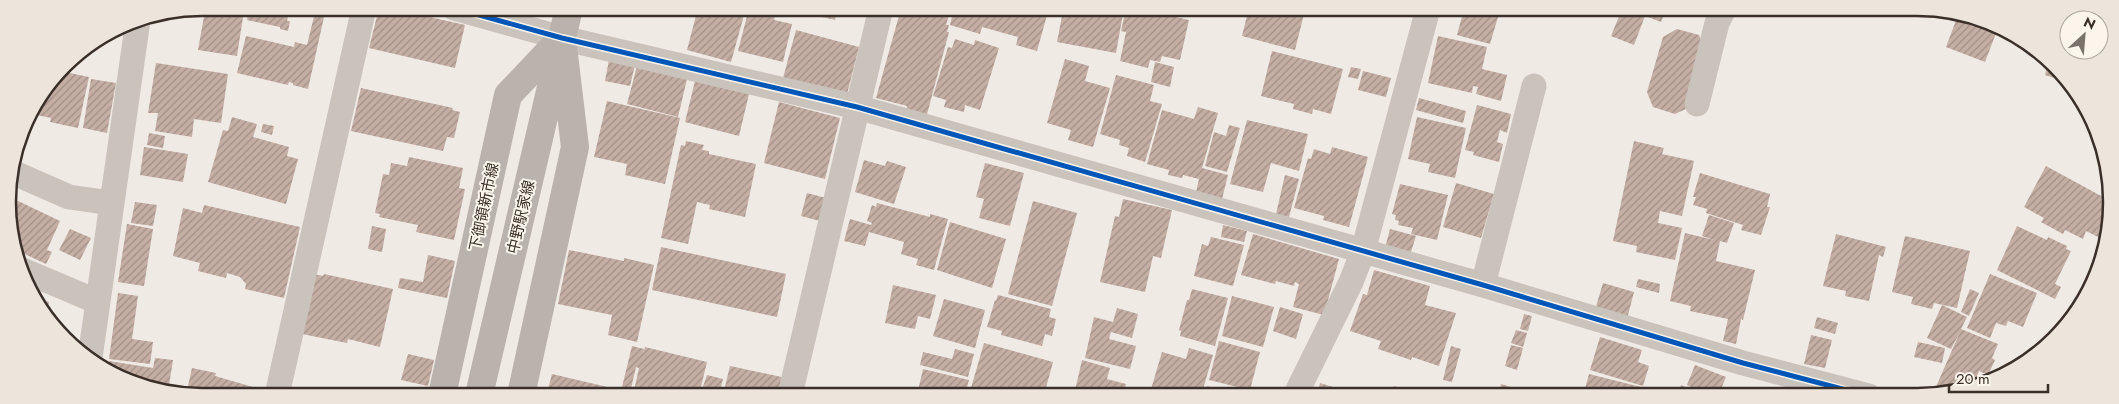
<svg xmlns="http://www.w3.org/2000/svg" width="2119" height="404" font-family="Jost,'Noto Sans JP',sans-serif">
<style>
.building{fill:url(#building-hatch)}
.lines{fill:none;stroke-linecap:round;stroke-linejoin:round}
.minor{stroke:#cac3bc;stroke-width:25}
.secondary{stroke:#bab3ad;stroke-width:28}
.cycleway-casing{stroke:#fcf5ec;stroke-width:8}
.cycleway{stroke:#0057b8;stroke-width:5}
.labels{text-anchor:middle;stroke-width:4;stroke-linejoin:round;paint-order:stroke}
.street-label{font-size:15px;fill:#3b3029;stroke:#fcf5ec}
.rim{fill:none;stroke:#3b3029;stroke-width:2.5}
</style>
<defs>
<pattern id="building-hatch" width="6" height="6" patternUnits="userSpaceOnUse" patternTransform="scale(1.25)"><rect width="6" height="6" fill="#c5afa4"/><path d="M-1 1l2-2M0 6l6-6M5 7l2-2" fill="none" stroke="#a18f86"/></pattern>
</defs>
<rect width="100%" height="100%" fill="#f0eae4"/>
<path class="building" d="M249,8H290L287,21H290L288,31L280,29V27L247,20Z
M316,8H326L308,89L293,85V83L289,82L288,85L237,73L246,36L294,47L295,42L307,45Z
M379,8H390L465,25L455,68L369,48Z
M698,8H746L731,62L687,50Z
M749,8H765L776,11L774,20L792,24L783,62L738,51Z
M797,8H838L835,20L796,11Z
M898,8H951L946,25H949L947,32H949L926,118L906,112L907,106L876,98L900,12L898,11Z
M954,8H979L986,10L987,8H1049L1037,51L1016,45L1018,37L982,27L980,34L950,25Z
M1070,8H1124L1116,53L1057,42L1063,11L1069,12Z
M1126,8L1151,10V8H1157L1173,12L1172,16L1189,20L1180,60L1162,56L1160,62L1150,60L1148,68L1120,61L1126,32L1121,31Z
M1249,8L1305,10L1295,50L1242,36Z
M1464,9L1498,17L1490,44L1457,35Z
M1622,9H1673L1671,14L1665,12L1661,22L1645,16L1634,45L1611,36Z
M205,11L243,17L237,56L198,50Z
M1958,15L1998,28L1985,62L1946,47Z
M1677,29L1699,35L1705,49L1690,107L1675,114L1653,107L1647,92L1663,37Z
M796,30L859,47L847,94L783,78Z
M1438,36L1487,47L1482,69L1507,75L1501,101L1476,94L1478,87L1473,86L1472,93L1428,83Z
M955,39L974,45L975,40L999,48L980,110L965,105L964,112L944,107L946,100L933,96L948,47L952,48Z
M1272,51L1343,69L1331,114L1313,109L1312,114L1293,109L1294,104L1261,96Z
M1065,59L1089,66L1085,81L1110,88L1093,147L1068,140L1071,130L1047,123Z
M609,60L635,65L630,86L605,81Z
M1155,62L1174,67L1170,87L1151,82Z
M156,63L228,74L221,123L194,119L192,137L155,131L158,113H148Z
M2048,63L2070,83L2045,75Z
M637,66L687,79L678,117L627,104Z
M1351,67L1361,69L1358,79L1348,77Z
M60,71L89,77L78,128L50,122L51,118L32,114Z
M1363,71L1391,78L1386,97L1358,90Z
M1116,75L1154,85L1150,101L1162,104L1145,162L1127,156L1129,148L1119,145L1120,140L1100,134Z
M91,79L116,83L107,133L83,128Z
M695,81L749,94L739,136L685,122Z
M361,88L453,108L452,110L460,112L454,138L447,137L443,151L351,131Z
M1419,98L1466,111L1463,123L1416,110Z
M607,101L680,118L665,184L625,175L627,164L594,157Z
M779,102L840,118L825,179L764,163Z
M1477,105L1511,114L1507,133L1500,130L1497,142L1503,144L1499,162L1473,155L1474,152L1465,150Z
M1198,107L1218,113L1202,168L1228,175L1222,199L1196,192L1199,179L1183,175L1182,178L1168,175L1169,170L1147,164L1162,110L1194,119Z
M232,117L257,124L253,137L289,147L287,156L298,159L286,204L208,182L223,130L228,131Z
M1417,117L1466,128L1455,178L1428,172L1430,164L1408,159Z
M1247,120L1308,134L1299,171L1271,163L1263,192L1230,184Z
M263,124L274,126L272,135L261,132Z
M1229,125L1240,128L1227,172L1205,166L1214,132L1226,136Z
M149,133L165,136L163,148L147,145Z
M686,141L704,145L702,150L709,151V154L756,164L745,217L709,209L710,205L697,202L688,244L661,238L681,145L685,146Z
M1634,141L1664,148L1662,154L1694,161L1682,216L1660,211L1658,223L1682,228L1675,260L1636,252L1637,246L1613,241Z
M144,147L188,154L183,182L140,175Z
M1332,147L1368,157L1349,227L1323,220L1324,216L1294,208L1308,158L1311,159L1314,149L1330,154Z
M409,157L463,168L459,188L465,189L454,240L416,232L418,225L379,217L380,214L375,213L383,174L389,175L391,163L407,166Z
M864,160L885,166L887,161L906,167L894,204L855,192Z
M985,163L1024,173L1010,226L979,218L984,199L976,197Z
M2046,166L2103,197L2101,200L2108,204L2110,227L2106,241L2086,231L2083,239L2065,230L2063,234L2041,222L2044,218L2024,207Z
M1700,173L1770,194L1767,207H1770L1761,235L1741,230L1743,225L1706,213L1707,209L1693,205L1696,197H1693Z
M1285,175L1299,179L1289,217L1276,214Z
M1456,183L1494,194L1481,238L1443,227Z
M1400,184L1448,195L1437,240L1411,234L1413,228L1398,225L1399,221L1395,220L1396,215L1392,214Z
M807,193L826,198L820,221L801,216Z
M1123,199L1172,210L1161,258L1153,256L1145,292L1100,282L1115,216L1119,217Z
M16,200L60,221L47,250L52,252L46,264L16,250L11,212Z
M1033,201L1077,213L1052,306L1008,294Z
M135,202L157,205L153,226L131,223Z
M877,203L930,217V214L948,219L934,270L916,265L918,259L901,254L904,242L869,232L865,246L844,241L850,219L871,225L872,223L867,221L872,205L876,207Z
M204,205L300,227L284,298L245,289L246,284L240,277L227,273L226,278L198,271L200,263L173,256L183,208L202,213Z
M1709,215L1734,223L1727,243L1720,241L1716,261L1755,270L1743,320L1741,319L1736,344L1723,341L1728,319L1690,311L1691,306L1670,301L1685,233L1714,240L1702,236Z
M950,222L1006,239L992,288L937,270Z
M127,224L153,229L144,286L118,282Z
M1223,225L1247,231L1244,242L1221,237Z
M372,226L386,229L382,252L368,249Z
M2017,226L2047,240L2048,237L2067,246L2066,249L2071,251L2055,284L2061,287L2055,299L1997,270Z
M70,229L91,238L80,260L59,250Z
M1390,229L1416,236L1410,255L1385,248Z
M1253,234L1339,259L1324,315L1293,307L1299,284L1295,282L1294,286L1276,281L1275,284L1241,275Z
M1836,234L1886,247L1883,257L1879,255L1869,301L1845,296L1846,291L1823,286Z
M1905,236L1970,251L1957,308L1934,303L1932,309L1911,304L1913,297L1892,292Z
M1211,237L1244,245L1233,286L1194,276L1202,244L1208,246Z
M661,247L786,274L777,317L652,290Z
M569,250L624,261V258L654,265L637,342L608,335L612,315L558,304Z
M428,255L455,261L447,298L398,288L400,278L423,282Z
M1374,270L1430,286L1425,305L1456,313L1439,366L1412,357L1411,360L1378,349L1381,341L1350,331L1363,294L1367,295Z
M309,273L323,276L324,274L393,289L380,347L348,339L347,343L297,333Z
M1990,274L2037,293L2023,327L2008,321L2006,326L1996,323L1990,338L1967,328Z
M1638,279L1660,284L1659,293L1636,287Z
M1603,283L1634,292L1627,319L1595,310Z
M893,285L936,295L930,319L918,316L915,329L885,323Z
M1192,289L1228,298L1215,346L1180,336L1181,331L1179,330L1187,300H1189Z
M1970,289L1979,293L1969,316L1961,312Z
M118,293L138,296L132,339L153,342L150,364L109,359Z
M998,295L1051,309L1049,317L1056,319L1052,336L1045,334L1042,346L1001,335L1002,331L987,327L995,300L996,301Z
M1232,296L1274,307L1263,347L1222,336Z
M38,299L49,302L46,313Z
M944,299L985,310L975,348L933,336Z
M1942,305L1967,317L1961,329L1998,344L1992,358L1995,360L1988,375L1979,371L1974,384L1932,396L1960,332L1951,349L1927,338Z
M1280,307L1303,314L1296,339L1273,331Z
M1117,308L1138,314L1132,338L1111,332L1109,339L1136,346L1130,369L1085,358L1094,317L1113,322Z
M1524,314L1532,316L1528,331L1520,329Z
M1817,317L1838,323L1835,334L1814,328Z
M1516,330L1527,333L1523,347L1511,343Z
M1811,335L1832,340L1825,368L1804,364Z
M1600,337L1642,350L1638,362L1649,366L1643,386L1590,370Z
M1219,341L1260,352L1250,390L1209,380Z
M1918,342L1945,348L1942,363L1914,357Z
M984,343L1053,362L1044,395H969Z
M1511,345L1523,348L1517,370L1505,366Z
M632,346L644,349L643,354L645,347L707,362L699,395H633L639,368L636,367L630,393L621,391Z
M1451,346L1461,349L1452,382L1443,380Z
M1189,348L1213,355L1201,396H1149L1162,352L1186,359Z
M955,349L974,354L968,377L920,365L923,352L952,359Z
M408,354L434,360L428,386L401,380Z
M155,358L173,360L169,385L164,384L163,390L107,371L109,361L153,368Z
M1082,360L1110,368L1107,379L1126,384L1123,396L1074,395Z
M1695,365L1726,377L1718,396H1712L1687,385Z
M730,366L786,378L782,395H723Z
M192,368L216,373L215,376L253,387L252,395H186Z
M923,369L969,380L965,395H917Z
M552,374L616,389L615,394L619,395H543L544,393H547Z
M1589,374L1645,388L1643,396H1583Z
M707,375L723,379L719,395H700Z
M1320,383L1359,395V396H1317Z
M1501,384L1511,387L1509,396H1498Z
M1681,385L1704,396H1676Z
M1207,386L1241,395V396H1204Z
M1394,386L1424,395V396H1391Z
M808,390L825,395H807Z"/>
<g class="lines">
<path class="minor" d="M454,8L562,38L857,107L1483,285L1743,363L1869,396
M1697,104L1717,23L1724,9
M12,172L69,197L111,203
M20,269L98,302
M1483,285L1534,86
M90,358L138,20
M277,395L364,8
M790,395L881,8
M1295,396L1351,282L1363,251L1428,9"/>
<path class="secondary" d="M442,395L508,95L562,38
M479,395L558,57
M521,395L575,147L562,38L569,8"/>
<g class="cycleway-casing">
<path id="cycleway" d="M454,8L562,38L857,107L1483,285L1743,363L1869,396"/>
</g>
<use href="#cycleway" class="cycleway"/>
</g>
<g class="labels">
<g class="street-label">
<text transform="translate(484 207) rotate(-78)" y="5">下御領新市線</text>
<text transform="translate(521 217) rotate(-77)" y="5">中野駅家線</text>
</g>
</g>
<path d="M0 0H2119V404H0ZM202 16H1917A186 186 0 0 1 2103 202V202A186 186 0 0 1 1917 388H202A186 186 0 0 1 16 202V202A186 186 0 0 1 202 16Z" fill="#ede5dc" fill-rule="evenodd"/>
<path class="rim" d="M202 16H1917A186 186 0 0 1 2103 202V202A186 186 0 0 1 1917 388H202A186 186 0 0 1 16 202V202A186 186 0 0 1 202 16Z"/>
<g transform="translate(2084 35) rotate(26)"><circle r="24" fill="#fcf5ec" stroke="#afa69e"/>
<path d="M0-4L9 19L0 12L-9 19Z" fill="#7a716a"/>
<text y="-8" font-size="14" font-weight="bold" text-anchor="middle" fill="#3b3029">N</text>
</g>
<path d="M1949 384v8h99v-8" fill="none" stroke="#3b3029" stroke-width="2.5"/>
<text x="1956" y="384" font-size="15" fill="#3b3029" stroke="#fcf5ec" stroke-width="4" paint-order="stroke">20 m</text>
</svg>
